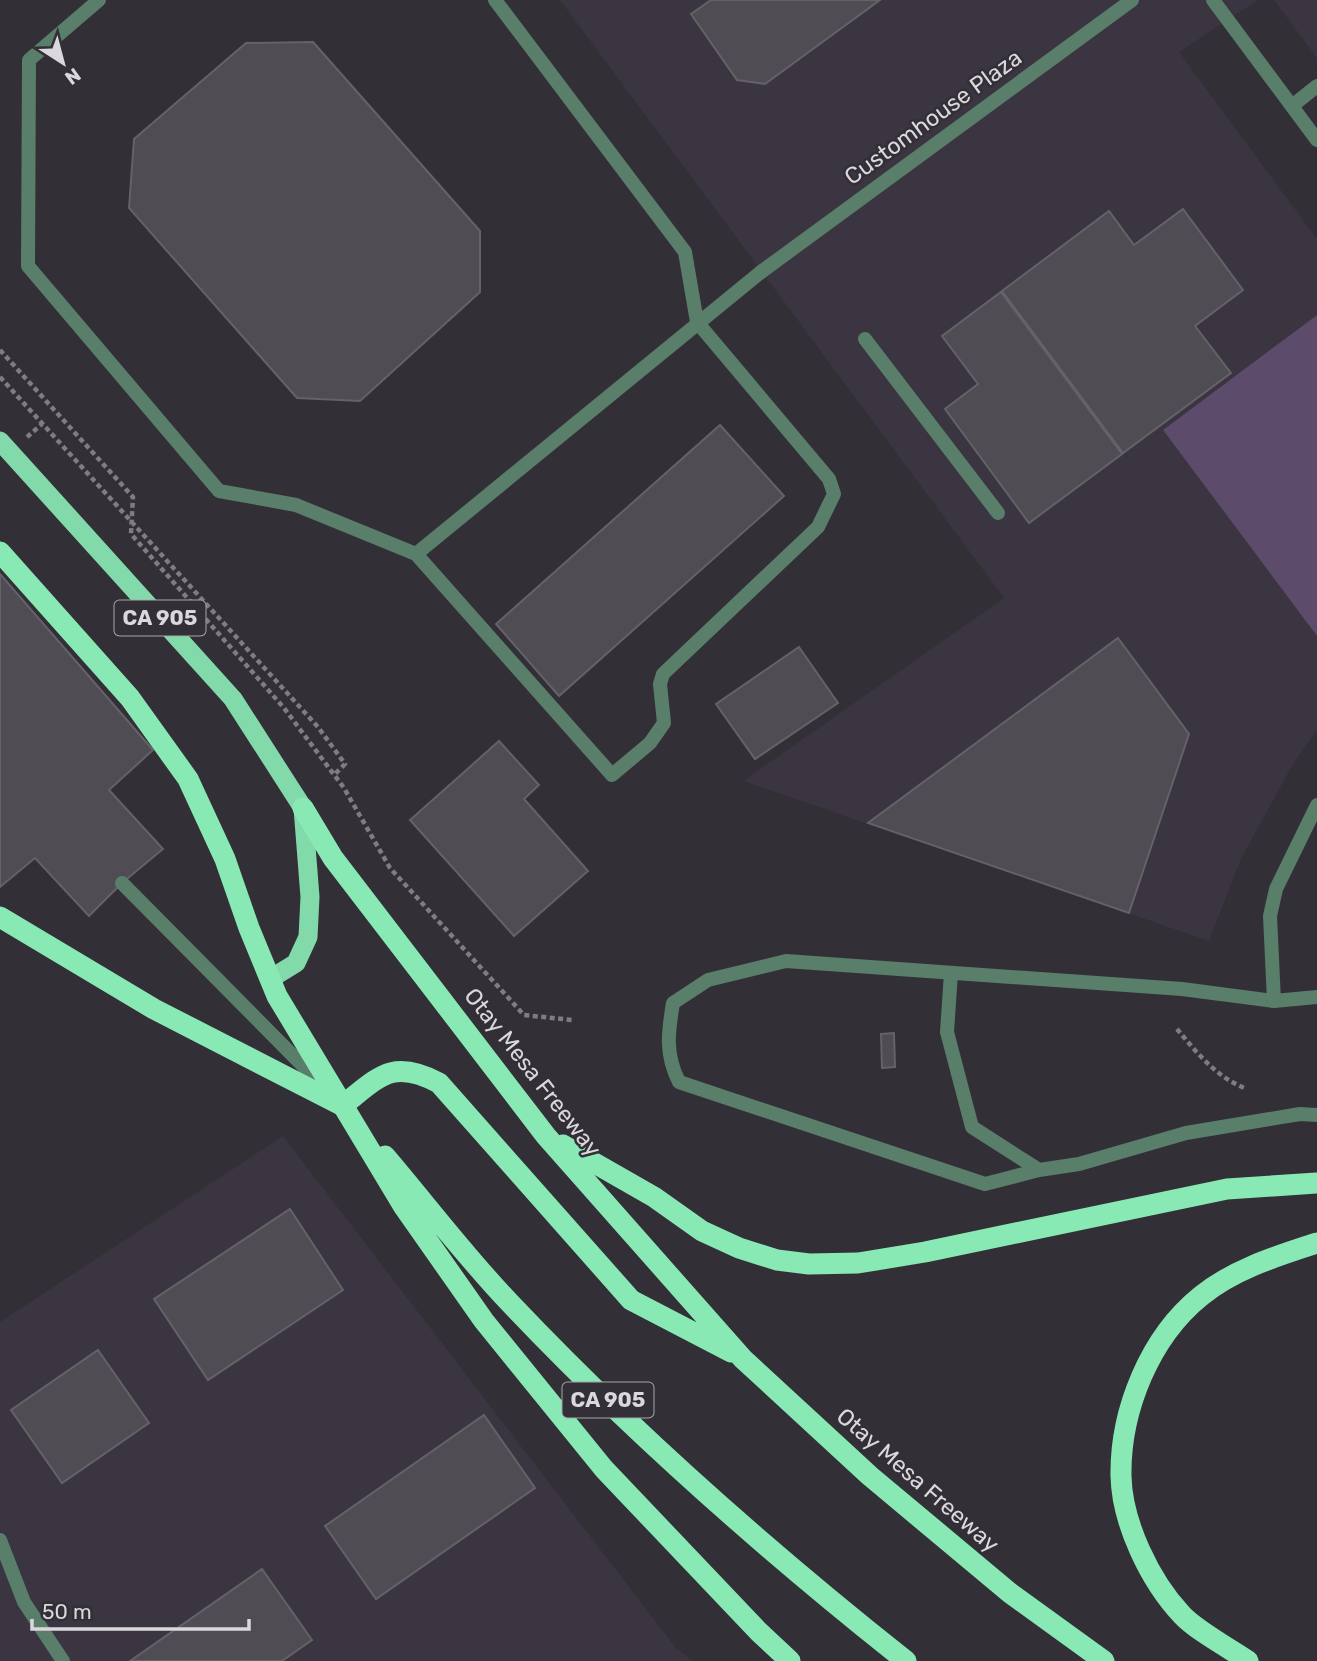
<svg xmlns="http://www.w3.org/2000/svg" width="1317" height="1661" font-family="Rubik,sans-serif">
<style>
.built{fill:#3b3441}
.green{fill:#5d4b6b}
.building{fill:#504c53;stroke:#656169;stroke-width:2}
.lines{fill:none;stroke-linecap:round;stroke-linejoin:round}
.path{stroke:#7f7c82;stroke-width:4.5;stroke-dasharray:5 3.5;stroke-linecap:butt}
.service{stroke:#597e69;stroke-width:14}
.minor{stroke:#597e69;stroke-width:14}
.tertiary{stroke:#597e69;stroke-width:14}
.trunk{stroke:#82daaa;stroke-width:19}
.motorway{stroke:#88e9b5;stroke-width:21}
.labels{text-anchor:middle;stroke-width:5;stroke-linejoin:round;paint-order:stroke}
.shield{fill:#332f36;stroke:#a8a5aa;stroke-width:2}
.shield-label{font-size:21px;font-weight:bold;fill:#dad8dc}
.street-label{font-size:23px;fill:#dad8dc;stroke:#332f36}
</style>
<rect width="100%" height="100%" fill="#332f36"/>
<path class="built" d="M560,0H1258L1179,52L1317,239V315L1163,430L1317,636V730L1293,764L1241,859L1209,941L743,781L1004,598Z
M1274,0H1317V58Z
M283,1136L676,1648L693,1661H0V1322Z"/>
<path class="green" d="M1317,315V636L1163,430Z"/>
<path class="building" d="M711,0H880L765,84L737,80L691,14Z
M313,42L480,231V292L360,401L297,398L129,208L134,139L246,43Z
M1183,209L1243,290L1195,326L1231,373L1123,453L1002,291L1109,211L1134,245Z
M1001,292L1122,454L1029,523L945,409L978,384L942,336Z
M720,425L784,496L559,696L496,624Z
M0,574L153,750L109,790L163,849L122,883L89,916L35,858L0,887Z
M1118,638L1189,734L1129,913L868,823Z
M799,647L838,703L755,759L716,704Z
M499,741L539,785L524,799L588,871L514,936L410,820Z
M894,1033L895,1067L882,1068L881,1034Z
M290,1209L343,1290L208,1380L154,1299Z
M98,1350L149,1423L62,1483L11,1410Z
M484,1415L535,1488L376,1599L325,1526Z
M262,1569L312,1640L282,1661H130Z"/>
<g class="lines">
<path class="path" d="M0,350L133,497L131,534L284,708L344,788L390,868L524,1015L572,1020
M0,377L318,727L345,764L334,775
M27,437L42,424
M1177,1029C1197,1053 1217,1078 1247,1089"/>
<path class="service" d="M99,0L29,60L28,266L219,491L296,505L416,554L612,775L650,743L664,723L660,684L663,674L818,527L834,494L829,479L697,322
M495,0L685,252L697,322
M1292,106L1317,86
M865,339L998,513
M416,554L761,272
M122,883L326,1089
M951,973L947,1032L972,1127L1039,1170
M1317,997L1274,1001L1182,989L786,961L708,980L673,1003C668,1033 665,1054 679,1082L985,1184L1039,1170L1079,1164L1186,1133L1300,1114L1317,1115"/>
<path class="minor" d="M761,272L1132,0
M1274,1001L1270,916L1276,889L1317,805"/>
<path class="tertiary" d="M1213,0L1317,140
M0,1540L24,1602L63,1661"/>
<path class="trunk" d="M0,441L233,699L303,808L310,897L308,937L296,963L270,979"/>
<path class="motorway" d="M0,552L130,698L188,779L225,859L249,928L277,996L404,1207L484,1321L604,1469L759,1632L790,1661
M303,808L333,858L546,1136L743,1359L870,1476L1010,1593L1104,1661
M0,917L154,1009L341,1105
M342,1106C379,1077 392,1058 439,1083L631,1300L731,1352
M563,1145L654,1197L702,1231L739,1248L777,1260L809,1264L858,1263L925,1252L1227,1189L1317,1183
M385,1156C426,1204 465,1256 509,1302C632,1432 766,1550 906,1661
M1248,1661C1229,1648 1197,1631 1182,1615C1150,1581 1122,1523 1121,1476C1120,1410 1150,1337 1201,1296C1234,1269 1277,1256 1317,1243"/>
</g>
<g class="labels">
<g class="shield">
<rect x="114.5" y="600.5" width="91" height="35" rx="5"/>
<rect x="562.5" y="1382.5" width="91" height="35" rx="5"/>
</g>
<g class="shield-label">
<text x="160" y="625">CA 905</text>
<text x="608" y="1407">CA 905</text>
</g>
<g class="street-label">
<text transform="translate(933 117) rotate(-36)" y="8">Customhouse Plaza</text>
<text transform="translate(533 1072) rotate(52)" y="8">Otay Mesa Freeway</text>
<text transform="translate(918 1480) rotate(41)" y="8">Otay Mesa Freeway</text>
</g>
</g>
<g transform="translate(63 63) rotate(144)" stroke="#332f36" stroke-width="5" paint-order="stroke">
<path d="M0-5L12 26L0 18L-12 26Z" fill="#dad8dc"/>
<text y="-10" font-size="19" font-weight="bold" text-anchor="middle" fill="#dad8dc">N</text>
</g>
<path d="M32 1619v10h217v-10" fill="none" stroke="#dad8dc" stroke-width="3.5"/>
<text x="42" y="1619" font-size="21" fill="#dad8dc" stroke="#332f36" stroke-width="5" paint-order="stroke">50 m</text>
</svg>
